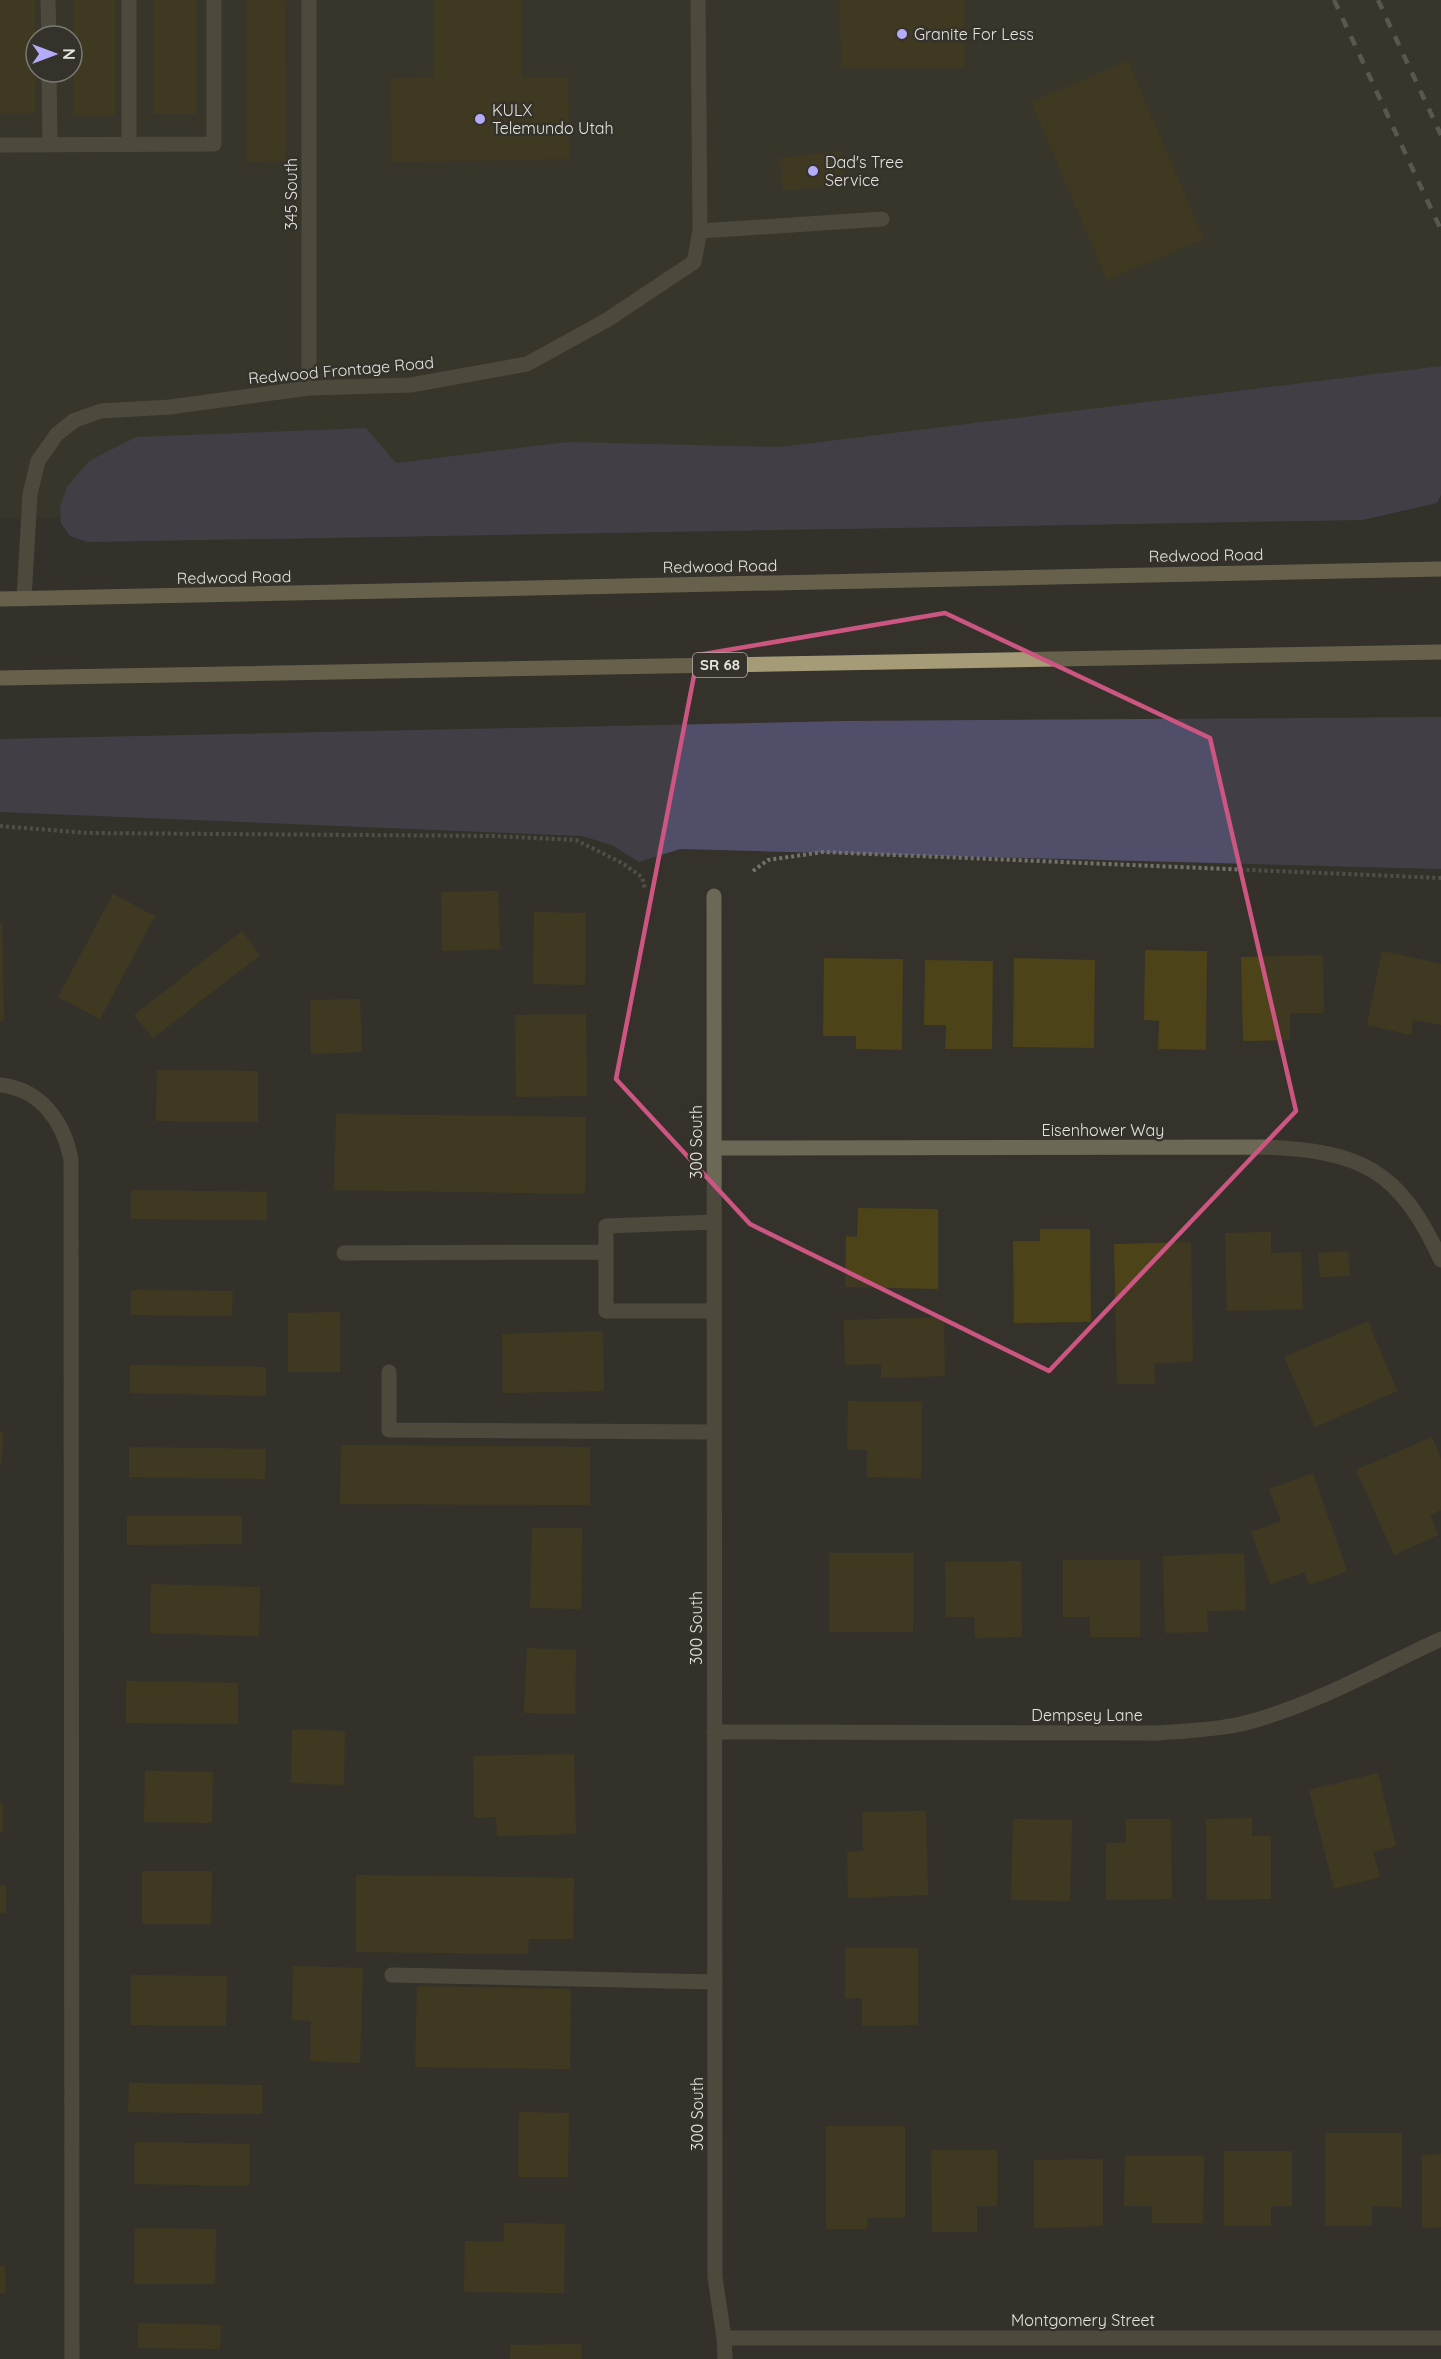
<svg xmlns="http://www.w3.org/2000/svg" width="1441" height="2359" font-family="Quicksand,sans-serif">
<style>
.built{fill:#3d3a2c;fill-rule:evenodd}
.green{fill:#504e69}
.building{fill:#4c4318}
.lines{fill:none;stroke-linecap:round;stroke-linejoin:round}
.path{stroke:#73726b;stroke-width:4;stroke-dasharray:3 3;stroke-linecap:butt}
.lane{stroke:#6c6856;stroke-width:15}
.street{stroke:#6c6856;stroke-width:15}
.primary{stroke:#a59c77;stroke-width:15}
.rail{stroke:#888680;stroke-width:4.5;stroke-dasharray:10 10;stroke-linecap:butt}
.marked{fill:none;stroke:#cc5582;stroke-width:4.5;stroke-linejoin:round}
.poi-dot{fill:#b5acf9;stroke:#34322a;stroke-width:2}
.labels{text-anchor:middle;stroke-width:5;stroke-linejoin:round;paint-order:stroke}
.shield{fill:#34322a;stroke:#afaea8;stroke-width:1.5}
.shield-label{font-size:15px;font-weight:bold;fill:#e4e3de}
.poi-label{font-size:16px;fill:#e4e3de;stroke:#34322a;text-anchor:start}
.street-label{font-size:16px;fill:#e4e3de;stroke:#34322a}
</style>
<rect width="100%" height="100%" fill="#34322a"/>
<path class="built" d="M0,0H1441V492L0,519ZM36,36H72V72H36Z"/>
<path class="green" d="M1441,366V495L1437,503L1362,520L88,542L70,536L61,523L60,507L67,487L89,461L136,437L366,428L396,463L568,442L779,447Z
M1441,717V869L680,849L639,862L612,845L582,836L0,812V739L842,721Z"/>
<path class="building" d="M0,0H35V113H0Z
M73,0H115V115H73Z
M153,0H196V114H153Z
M247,0H285L286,161L247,162Z
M433,0H521L522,78L568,77L570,159L392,162L390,79L434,77Z
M840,0H964V67L841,68Z
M1128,61L1204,239L1107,280L1031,102Z
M842,151L845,184L783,191L780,158Z
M498,891L500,949L442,951L441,892Z
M113,894L155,916L100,1019L58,997Z
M534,912L586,913L585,985L533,984Z
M0,923H2L4,1021H0Z
M242,931L260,955L153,1038L134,1015Z
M1145,950L1207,951L1206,1050L1158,1049L1159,1021L1144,1020Z
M1382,951L1441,964V1025L1413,1020L1411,1035L1367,1025Z
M1323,955L1324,1013H1290V1040L1243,1041L1241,957Z
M824,958L903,959L902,1050L856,1049V1036H823Z
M1014,958L1095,960L1094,1048L1013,1047Z
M925,960L993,961L992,1049H945L946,1025H924Z
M360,999L362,1052L311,1054L310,1000Z
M586,1014L587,1096L516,1097L515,1015Z
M157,1070L258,1071V1122L156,1121Z
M336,1114L586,1117L585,1194L334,1190Z
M131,1190L267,1192V1220L131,1219Z
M858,1208L938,1209V1289L845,1287L846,1236L857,1237Z
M1040,1229H1090L1091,1322L1014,1323L1013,1241H1040Z
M1271,1232V1253L1301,1252L1303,1309L1227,1311L1225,1233Z
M1191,1242L1193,1362L1154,1363L1155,1384H1117L1114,1244Z
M1348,1251L1350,1276L1320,1277L1318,1253Z
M131,1290L233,1291L232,1316L131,1315Z
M340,1312V1372H288V1313Z
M944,1317L945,1376L881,1378V1364L845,1365L844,1320Z
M1368,1321L1397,1391L1315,1427L1284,1357Z
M603,1331L604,1391L503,1393L502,1334Z
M130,1365L266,1367V1396L130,1393Z
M848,1401L922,1402L921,1478L867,1477V1450H847Z
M0,1432H3L2,1463H0Z
M1432,1437L1441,1459V1510L1430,1515L1438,1535L1394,1555L1356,1470Z
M341,1445L590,1447V1505L340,1504Z
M129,1447L266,1449L265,1479L129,1477Z
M1313,1473L1347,1571L1309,1585L1304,1572L1270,1584L1251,1532L1281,1521L1269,1489Z
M127,1516H242V1544L127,1545Z
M532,1528H582L581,1609L530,1608Z
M829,1553H914L913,1632H829Z
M1244,1553L1246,1610L1207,1611L1208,1632L1165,1633L1163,1556Z
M1063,1560H1140V1637H1090V1617H1063Z
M1021,1561L1022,1637L975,1638L974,1617H946L945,1562Z
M151,1584L260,1587L259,1636L150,1633Z
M527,1648L576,1650L575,1714L524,1713Z
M126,1681L238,1683V1724L126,1723Z
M292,1729L345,1731L344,1785L291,1783Z
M574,1754L576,1834L497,1836L496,1817L474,1818L473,1756Z
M145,1771L213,1772L212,1823L144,1822Z
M1378,1773L1396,1846L1373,1852L1380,1877L1334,1889L1309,1790Z
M0,1803H3V1832H0Z
M926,1811L928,1895L848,1898L847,1852L863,1851L862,1812Z
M1252,1818V1836H1271V1899L1207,1900L1206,1819Z
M1013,1819L1072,1820L1070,1901L1011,1900Z
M1126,1819H1171L1172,1899L1106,1900V1843H1126Z
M142,1871H212L211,1924H142Z
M356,1875L574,1878L573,1939H529L528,1954L356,1952Z
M0,1885H6V1913H0Z
M845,1948H918V2025L862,2026V1998L845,1999Z
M293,1966L363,1968L360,2063L310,2061L311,2021L292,2020Z
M131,1975L227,1976L226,2026L131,2025Z
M417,1986L571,1989L570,2069L415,2067Z
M129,2083L263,2085L262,2114L128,2112Z
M519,2112L569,2113L568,2177H518Z
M826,2126H905V2218H867V2229H826Z
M1325,2133H1402V2207L1372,2206V2226H1325Z
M135,2142L250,2144L249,2186L134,2184Z
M931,2150H997V2206H977V2232H932Z
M1224,2151H1292V2206H1271V2226H1224Z
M1441,2154V2227L1422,2228V2155Z
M1125,2156H1204L1203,2223H1152V2206H1124Z
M1103,2159V2226L1034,2228V2160Z
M504,2223L565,2224L564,2293L464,2292L465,2241L504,2242Z
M135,2228L216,2229L215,2284H134Z
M0,2266H5V2293H0Z
M138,2323L221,2325L220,2349L138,2348Z
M581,2344V2359H510V2345Z"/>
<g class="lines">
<path class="path" d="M0,826L87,833L493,836L576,840L622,863L642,877L645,889
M753,871L768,860L823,852L1441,878"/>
<path class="lane" d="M48,0L49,36
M129,0V144
M49,72L50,145
M0,145L214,144V0
M700,231L882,219
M0,1085C41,1089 64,1122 71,1160L72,2359
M714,1222L606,1226V1311H714
M344,1253L606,1252
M389,1372V1430L714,1432
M392,1975L715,1982"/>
<path class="street" d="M309,388V0
M24,599L30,494L38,461L57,434L75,420L101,411L170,407L309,388L411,385L527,364L607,320L694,262L700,231L698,0
M714,896L715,2277L724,2338L725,2359
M714,1148L1264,1147C1361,1151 1399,1169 1441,1260
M714,1732L1158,1733C1186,1731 1214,1730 1241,1724C1311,1707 1376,1669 1441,1639
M724,2338H1441"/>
<path class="primary" d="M0,599L1441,569
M0,678L1441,652"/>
<path class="rail" d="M1334,0L1441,230
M1378,0L1441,135"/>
</g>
<path d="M0 0H1441V2359H0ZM945,613L1210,738L1296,1111L1049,1371L750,1224L616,1079L698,655Z" fill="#34322a" fill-opacity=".55" fill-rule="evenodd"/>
<path class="marked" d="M945,613L1210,738L1296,1111L1049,1371L750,1224L616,1079L698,655Z"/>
<g class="poi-dot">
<circle cx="902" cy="34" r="6"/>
<circle cx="480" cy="119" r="6"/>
<circle cx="813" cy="171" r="6"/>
</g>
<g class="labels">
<rect class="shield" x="693" y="653" width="54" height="24" rx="4.5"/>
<g class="shield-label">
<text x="720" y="670">SR 68</text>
</g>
<g class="poi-label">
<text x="914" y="40">Granite For Less</text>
<text x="492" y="116">KULX<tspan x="492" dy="18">Telemundo Utah</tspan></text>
<text x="825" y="168">Dad's Tree<tspan x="825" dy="18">Service</tspan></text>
</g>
<g class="street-label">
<text transform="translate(291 194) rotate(-90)" y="6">345 South</text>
<text transform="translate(341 370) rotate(-5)" y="6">Redwood Frontage Road</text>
<text transform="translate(1206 555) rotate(-1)" y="6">Redwood Road</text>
<text transform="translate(720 566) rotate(-1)" y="6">Redwood Road</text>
<text transform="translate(234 577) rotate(-1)" y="6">Redwood Road</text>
<text x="1103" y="1136">Eisenhower Way</text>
<text transform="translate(696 1142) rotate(-90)" y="6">300 South</text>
<text transform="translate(696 1628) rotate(-90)" y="6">300 South</text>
<text x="1087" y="1721">Dempsey Lane</text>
<text transform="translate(697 2114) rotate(-90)" y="6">300 South</text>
<text x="1083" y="2326">Montgomery Street</text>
</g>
</g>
<g transform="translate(54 54) rotate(90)"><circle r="28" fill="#34322a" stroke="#7a7972" stroke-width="1.5"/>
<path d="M0-4.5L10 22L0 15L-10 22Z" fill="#b5acf9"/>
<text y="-9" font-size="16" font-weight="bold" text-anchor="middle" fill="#e4e3de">N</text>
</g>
</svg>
